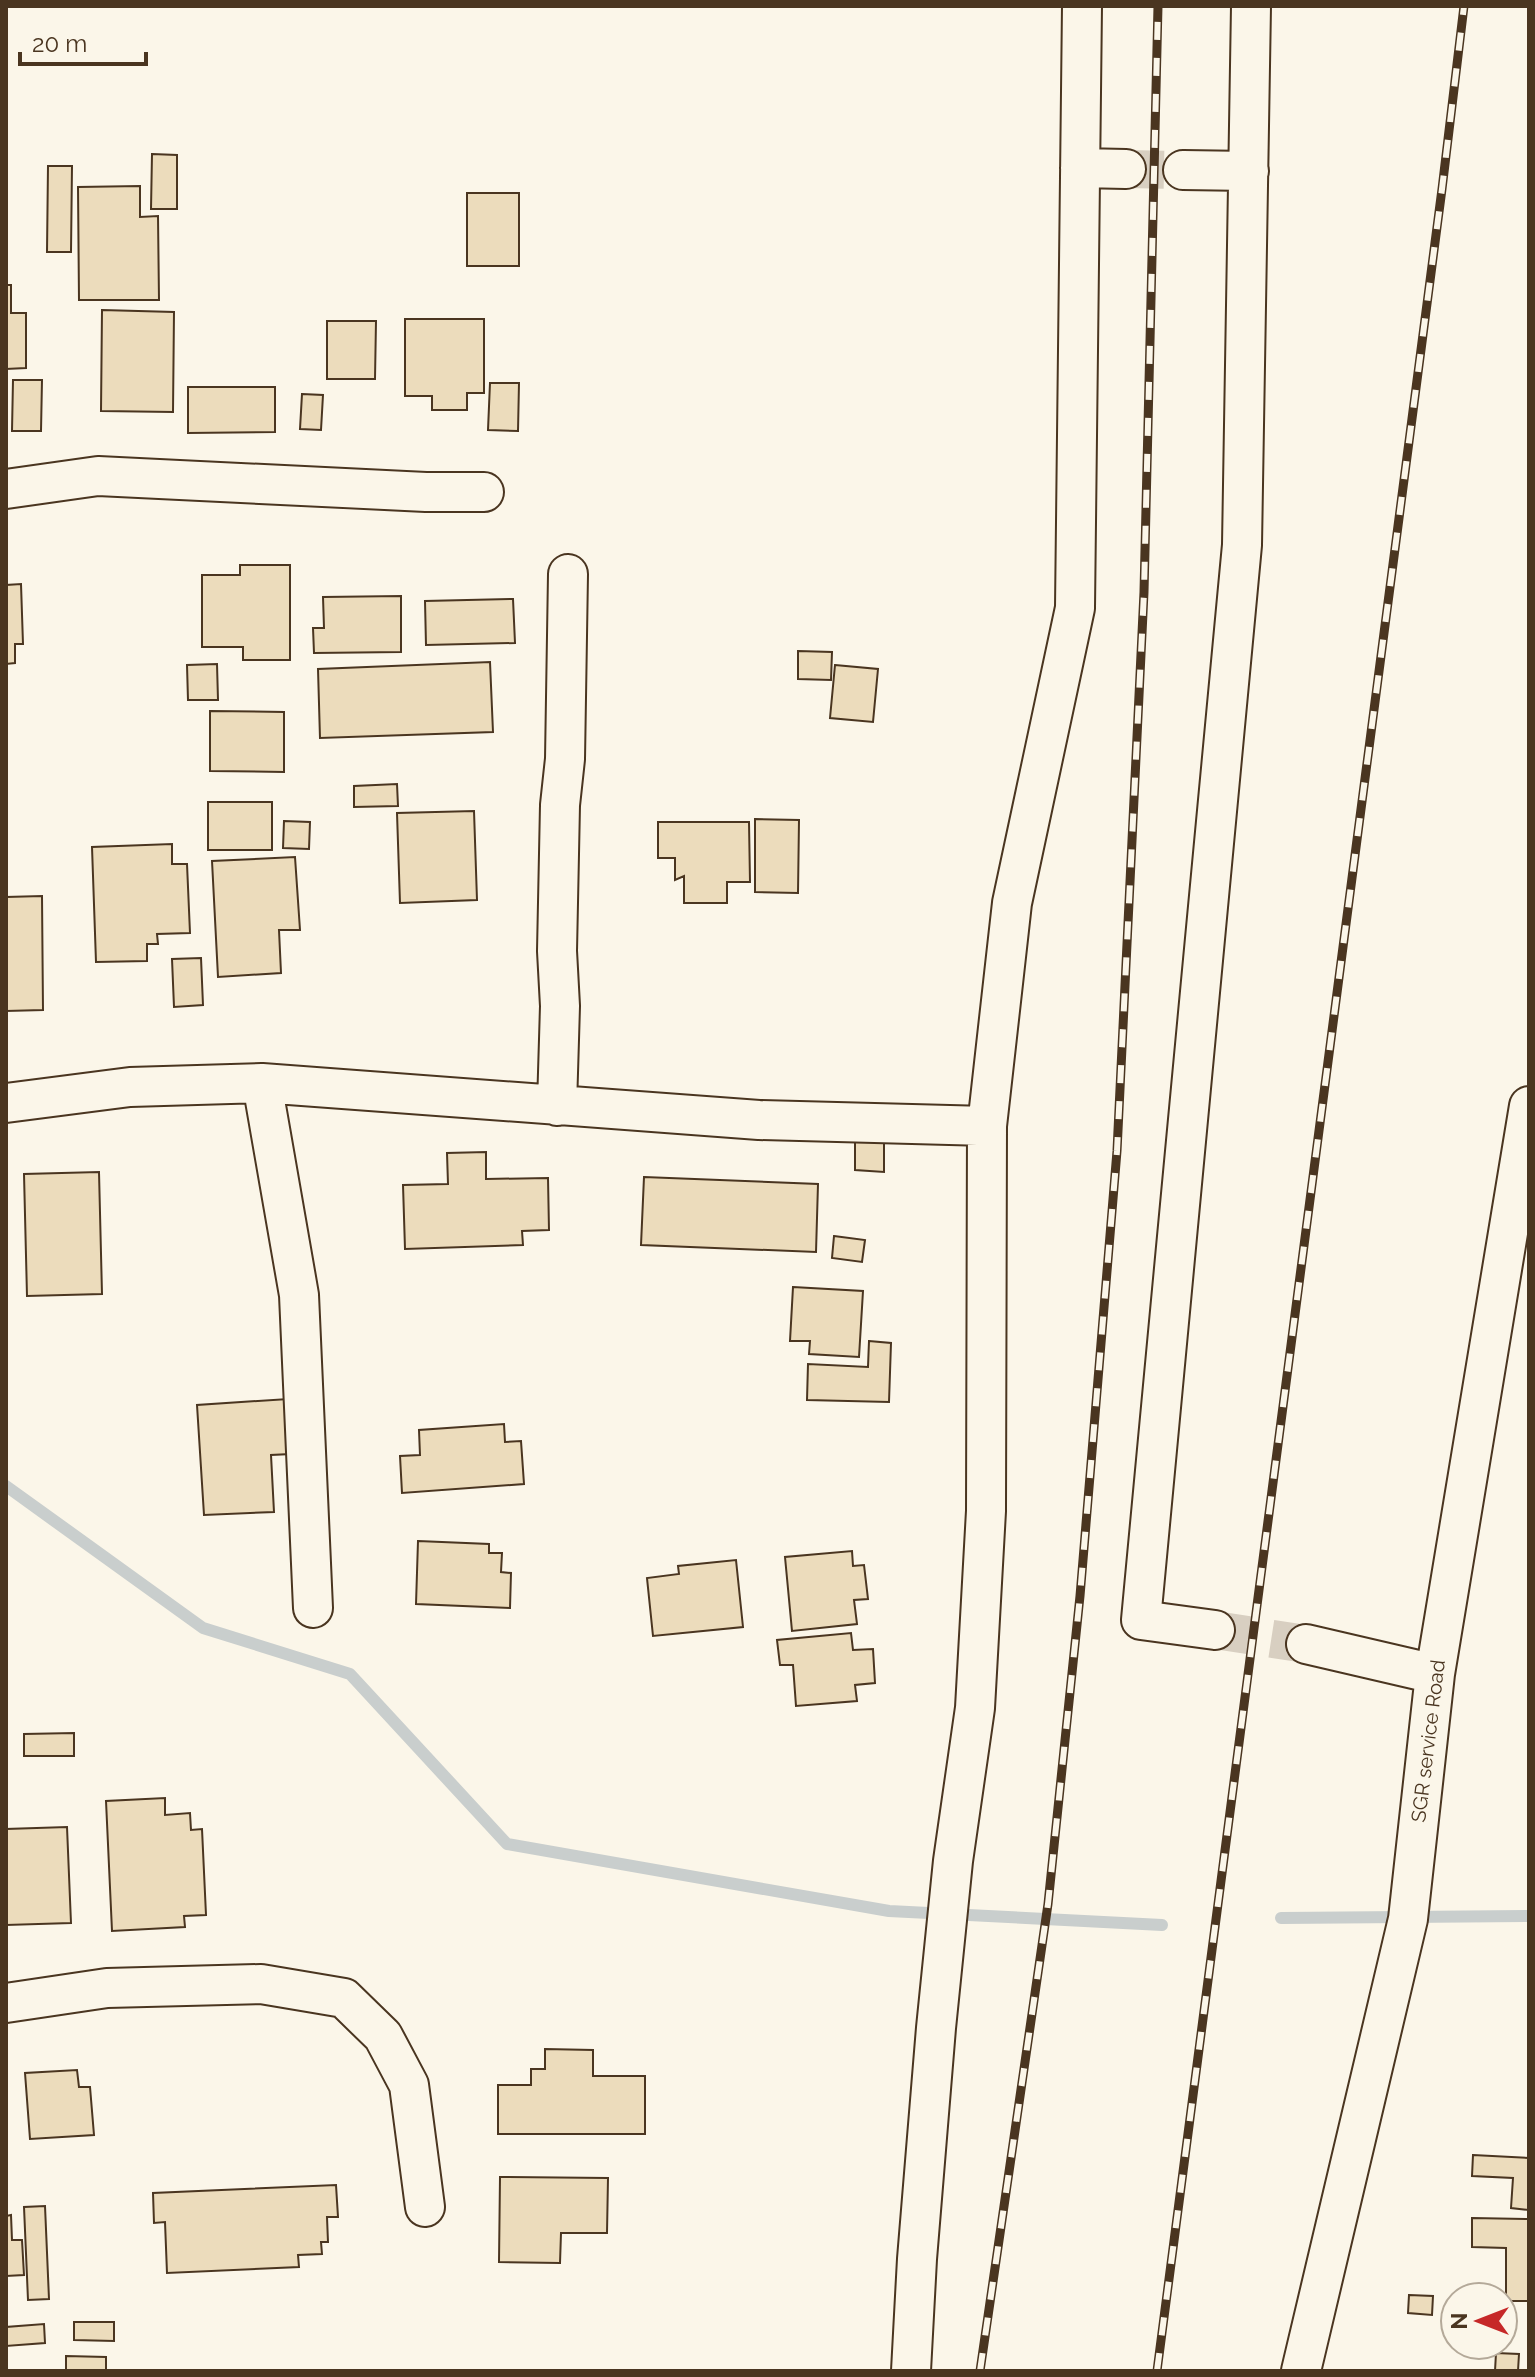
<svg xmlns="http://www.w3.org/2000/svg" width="1535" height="2377" font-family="Raleway,sans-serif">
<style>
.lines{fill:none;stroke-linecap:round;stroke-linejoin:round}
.stream{stroke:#c9cecd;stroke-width:12}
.building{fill:#ecdcbc;stroke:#4a3520;stroke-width:2}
.street-tunnel{stroke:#d8cfc1;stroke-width:38;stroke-dasharray:38 19;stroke-linecap:butt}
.street-casing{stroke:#4a3520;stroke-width:42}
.street{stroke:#fbf6e9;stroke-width:38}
.rail-casing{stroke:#4a3520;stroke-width:9}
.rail{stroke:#fbf6e9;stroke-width:6;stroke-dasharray:18;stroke-linecap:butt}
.labels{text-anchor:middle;stroke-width:6;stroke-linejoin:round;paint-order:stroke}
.street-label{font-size:20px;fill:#4a3520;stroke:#fbf6e9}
</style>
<rect width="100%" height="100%" fill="#fbf6e9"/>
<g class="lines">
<path class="stream" d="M6,1486L203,1628L350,1674L507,1844L889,1911L1162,1925
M1281,1918L1529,1916"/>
</g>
<path class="building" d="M152,154L177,155V209H151Z
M48,166H72L71,252H47Z
M140,186V217L158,216L159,300H79L78,187Z
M467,193H519V266H467Z
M6,285H11V313H26V368L6,369Z
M102,310L174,312L173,412L101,411Z
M405,319H484V393H467V410H432V396H405Z
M327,321H376L375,379H327Z
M13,380H42L41,431H12Z
M490,383H519L518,431L488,430Z
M188,387H275V432L188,433Z
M302,394L323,395L321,430L300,429Z
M240,565H290V660H243V647H202V575H240Z
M21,584L23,644H15V663L6,664V585Z
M401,596V652L314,653L313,628H324L323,597Z
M513,599L515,643L426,645L425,601Z
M798,651L832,652L831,680L798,679Z
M490,662L493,732L320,738L318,669Z
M217,664L218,700H188L187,665Z
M835,665L878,669L873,722L830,718Z
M210,711L284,712V772L210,771Z
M397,784L398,806L354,807V786Z
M208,802H272V850H208Z
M474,811L477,900L400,903L397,813Z
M755,819L799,820L798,893L755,892Z
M284,821L310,822L309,849L283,848Z
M658,822H749L750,882H727V903H684V876L675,880V858H658Z
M172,844V864H187L190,933L157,934L158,944H147V961L96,962L92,847Z
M295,857L300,930H279L281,973L218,977L212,861Z
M42,896L43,1010L6,1011V897Z
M201,958L203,1005L174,1007L172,959Z
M855,1140L884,1142V1172L855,1170Z
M486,1152V1179L548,1178L549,1230L522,1231L523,1245L405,1249L403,1185L448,1184L447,1153Z
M99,1172L102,1294L27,1296L24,1174Z
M644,1177L818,1184L816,1252L641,1245Z
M834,1236L865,1240L862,1262L832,1258Z
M793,1287L863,1291L859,1357L809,1354L810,1341H790Z
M869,1341L891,1343L889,1402L807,1400L808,1364L868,1367Z
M288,1399L291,1454L271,1455L274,1512L204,1515L197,1405Z
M504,1424L505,1442L521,1441L524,1484L402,1493L400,1456L420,1455L419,1430Z
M418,1541L489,1544V1553H502L501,1572L511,1573L510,1608L416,1604Z
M852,1551L853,1566L864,1565L868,1599L854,1600L857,1624L792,1631L785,1557Z
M736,1560L743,1627L653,1636L647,1578L679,1574L678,1566Z
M851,1633L853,1650L873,1649L875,1683L855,1685L857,1701L796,1706L793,1665H780L777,1640Z
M74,1733V1756H24V1734Z
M165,1798V1815L190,1813L191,1830L202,1829L206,1915L184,1916L185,1927L112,1931L106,1801Z
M67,1827L71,1923L6,1925V1829Z
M545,2049L593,2050V2076H645V2134H498V2085H531V2069H545Z
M77,2070L79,2087H90L94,2135L30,2139L25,2073Z
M1473,2155L1529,2158V2210L1511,2208L1513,2178L1472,2176Z
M500,2177L608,2178L607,2233H561L560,2263L499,2262Z
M336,2185L338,2217H327L328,2242H321L322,2254L298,2255L299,2267L167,2273L165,2222L154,2223L153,2193Z
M45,2206L49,2299L28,2300L24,2207Z
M11,2215L12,2240H22L24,2275L6,2276V2216Z
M1472,2218L1529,2219V2301H1506V2248L1472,2247Z
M1409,2295L1433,2296L1432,2315L1408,2313Z
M74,2322H114V2341L74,2340Z
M44,2324L45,2343L6,2346V2327Z
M1496,2353L1519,2354L1518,2371H1495Z
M66,2356L106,2357V2371H66Z"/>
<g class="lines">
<path class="street-tunnel" d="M1126,169L1183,170
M1215,1630L1306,1644"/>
<g class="street-casing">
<path id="street" d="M1080,168L1126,169
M1183,170L1249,171
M6,489L98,476L426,492H484
M262,1083L299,1295L313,1608
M6,1103L130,1087L262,1083L759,1120L987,1126
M557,1106L560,1006L557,951L560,805L565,759L568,574
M1215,1630L1141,1620L1242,545L1251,6
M1306,1644L1435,1674
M6,2003L107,1988L261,1984L344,1998L383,2036L409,2085L425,2207
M911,2371L917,2259L936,2028L953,1861L975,1708L986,1511L987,1126L1012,903L1075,608L1082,6
M1301,2371L1408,1919L1435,1674L1529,1106"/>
</g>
<use href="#street" class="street"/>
<g class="rail-casing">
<path id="rail" d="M980,2371L1048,1904L1080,1596L1117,1151L1144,592L1158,6
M1157,2371L1442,189L1464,6"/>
</g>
<use href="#rail" class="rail"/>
</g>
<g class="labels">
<g class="street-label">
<text transform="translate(1428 1741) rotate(-83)" y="7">SGR service Road</text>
</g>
</g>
<rect width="1535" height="2377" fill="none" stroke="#4a3520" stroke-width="16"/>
<g transform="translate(1479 2321) rotate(270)"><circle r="38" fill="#fbf6e9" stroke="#b4a999" stroke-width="2"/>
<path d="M0-6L14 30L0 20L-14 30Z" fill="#c62828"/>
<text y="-12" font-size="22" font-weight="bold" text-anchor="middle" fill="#4a3520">N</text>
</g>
<path d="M20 52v12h126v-12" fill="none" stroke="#4a3520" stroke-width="4"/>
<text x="32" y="52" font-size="24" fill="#4a3520" stroke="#fbf6e9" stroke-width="6" paint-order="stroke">20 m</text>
</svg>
